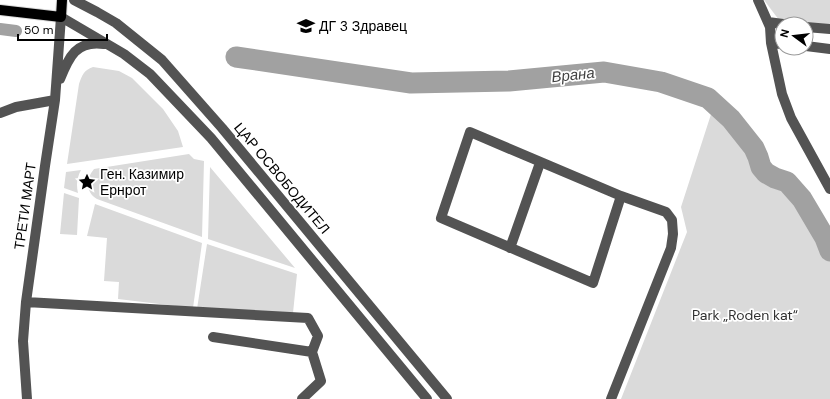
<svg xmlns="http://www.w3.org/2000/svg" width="830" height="399" font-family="'DM Sans',sans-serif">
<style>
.green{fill:#dadada}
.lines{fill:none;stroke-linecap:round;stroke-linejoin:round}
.canal{stroke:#a1a1a1;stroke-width:12}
.river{stroke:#a1a1a1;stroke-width:21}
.major-casing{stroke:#dbdbdb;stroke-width:12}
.minor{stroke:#535353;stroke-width:10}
.major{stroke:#000;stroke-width:10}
.labels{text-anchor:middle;stroke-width:3.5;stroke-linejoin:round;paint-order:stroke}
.poi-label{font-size:14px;fill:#000;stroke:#fff;text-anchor:start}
.street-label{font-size:14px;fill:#000;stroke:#fff}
.park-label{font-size:14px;fill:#313131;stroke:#fff}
.water-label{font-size:15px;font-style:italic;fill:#424242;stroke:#fff}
</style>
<rect width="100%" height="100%" fill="#fff"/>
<path class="green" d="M764,0H830V25L779,20Z
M93,67L119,71L132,78L163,109L178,131L183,147L67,164L79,84C82,75 84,70 93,67Z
M714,105L730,121L804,207L830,247V399H621L687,232L681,207Z
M189,154L194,159L204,161L202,237L97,199C85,192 86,178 94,169Z
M210,167L295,268L208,239Z
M81,170C77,178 76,184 78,193L64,188L66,172Z
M64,193L79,198L77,235L60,234Z
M95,204L202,243L193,308L118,299L119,282L104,281L107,238L87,236Z
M207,244L297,274L293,313L197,309Z"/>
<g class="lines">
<path class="canal" d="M0,29L16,31"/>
<path class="river" d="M236,57L411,83L509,81L604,72L661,82L708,98L731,119L754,148L758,157L761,167L766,173L775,178L787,182L802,199L825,238L830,251"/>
<g class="major-casing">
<path id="major" d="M0,10L61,17L62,0"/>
</g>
<path class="minor" d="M74,0L97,12L116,23L162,60L222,128L447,399
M758,0L770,27L771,43L782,94L791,118L830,189
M768,22L783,24
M806,27L830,29
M771,43L782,44
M806,46L830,49
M60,79C69,57 76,40 104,44
M0,113L16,107L55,100
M510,248L540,163
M26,302L308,318L318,336L312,352L321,381L302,399
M213,337L312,352
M27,399L23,341L26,302L45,166L55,100L61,17L124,54L150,74L211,138L427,399
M611,399L671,248L673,234L672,220L666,212L621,196L470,132L441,218L593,283L621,196"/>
<use href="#major" class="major"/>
</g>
<defs>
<g id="school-bare" transform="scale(1.38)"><path d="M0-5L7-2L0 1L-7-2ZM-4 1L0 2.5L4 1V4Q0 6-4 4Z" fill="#000" stroke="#fff" stroke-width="2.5" paint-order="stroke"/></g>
<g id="sight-bare" transform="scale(1.38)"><path d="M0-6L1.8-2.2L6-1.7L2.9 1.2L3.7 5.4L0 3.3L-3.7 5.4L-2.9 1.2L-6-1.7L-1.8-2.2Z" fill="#000" stroke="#fff" stroke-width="2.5" paint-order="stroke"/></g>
</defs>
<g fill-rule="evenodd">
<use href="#school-bare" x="306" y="26"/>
<use href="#sight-bare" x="87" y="182"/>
</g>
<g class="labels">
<g class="poi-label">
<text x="319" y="31">ДГ 3 Здравец</text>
<text x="100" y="179">Ген. Казимир<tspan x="100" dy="16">Ернрот</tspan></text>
</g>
<g class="street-label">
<text transform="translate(282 178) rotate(50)" y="5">ЦАР ОСВОБОДИТЕЛ</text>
<text transform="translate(25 206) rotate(-82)" y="5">ТРЕТИ МАРТ</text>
</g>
<g class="park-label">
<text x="745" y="320">Park „Roden kat“</text>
</g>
<g class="water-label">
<text transform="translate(573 75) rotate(-6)" y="5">Врана</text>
</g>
</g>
<g transform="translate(794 36) rotate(285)"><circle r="19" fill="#ffffff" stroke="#999999"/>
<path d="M0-3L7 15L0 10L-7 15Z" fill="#000000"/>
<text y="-6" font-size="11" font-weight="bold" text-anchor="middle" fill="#000000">N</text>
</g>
<path d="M18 34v6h89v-6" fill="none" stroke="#000000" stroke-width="2"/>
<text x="24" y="34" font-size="12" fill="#000000" stroke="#ffffff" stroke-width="3" paint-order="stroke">50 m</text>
</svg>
